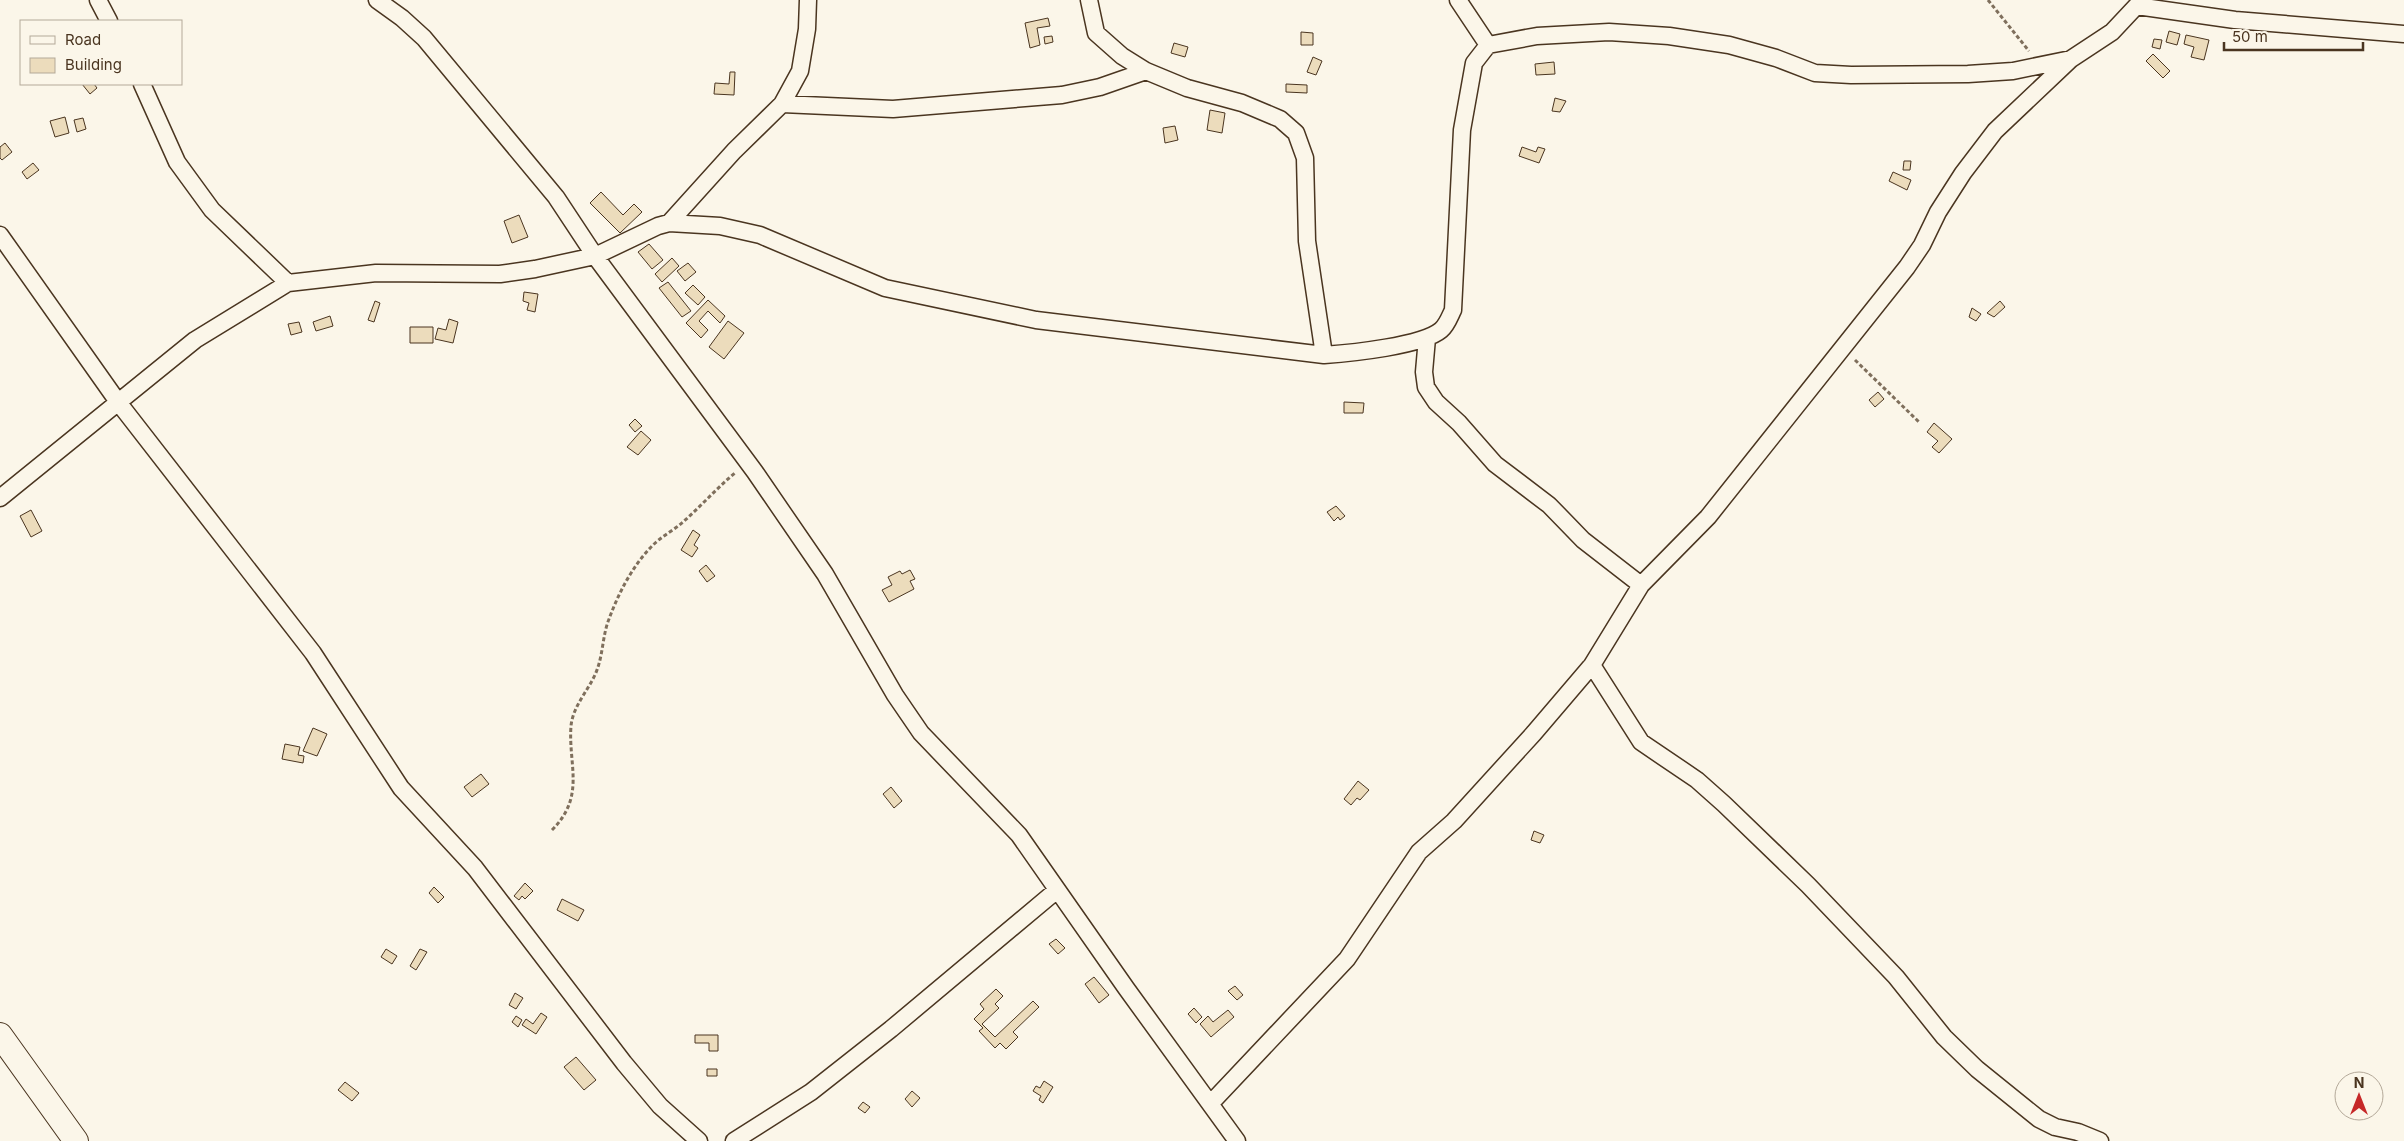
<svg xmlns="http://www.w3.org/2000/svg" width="2404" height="1141" font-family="Inter,sans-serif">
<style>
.building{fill:#ecdcbc;stroke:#4a3520}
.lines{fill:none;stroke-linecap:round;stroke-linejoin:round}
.street-casing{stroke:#4a3520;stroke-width:19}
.secondary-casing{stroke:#4a3520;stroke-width:26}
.path{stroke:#7f6f5c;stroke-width:3;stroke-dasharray:4 2.5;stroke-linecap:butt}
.street{stroke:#fbf6e9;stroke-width:16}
.secondary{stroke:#fbf6e9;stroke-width:24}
</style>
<rect width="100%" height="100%" fill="#fbf6e9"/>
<path class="building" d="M1048,18L1050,26L1037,28L1040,45L1030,48L1025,23Z
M2169,31L2180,34L2177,45L2166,42Z
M1301,32L1313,33V45H1301Z
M2186,35L2209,40L2204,60L2191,57L2194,47L2184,44Z
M1052,36L1053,42L1045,44L1044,37Z
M2154,39L2162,40L2160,49L2152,47Z
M1174,43L1188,47L1185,57L1171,53Z
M2153,54L2170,71L2163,78L2146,61Z
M1313,57L1322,61L1316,75L1307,72Z
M1554,62L1555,74L1536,75L1535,64Z
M730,72H735L734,95L714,94L715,83L729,84Z
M82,84H94L97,88L90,94Z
M1286,84L1307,85V93L1286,92Z
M1555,98L1566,101L1560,112L1552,111Z
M1210,110L1225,113L1222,133L1207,130Z
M65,117L69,133L55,137L50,121Z
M83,118L86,129L77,132L74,120Z
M1175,126L1178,140L1165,143L1163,128Z
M5,143L12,152L2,160L0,158V147Z
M1522,147L1536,152L1538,147L1545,149L1539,163L1519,156Z
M1904,161H1911L1910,170H1903Z
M33,163L39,170L27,179L22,172Z
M1893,172L1911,180L1907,190L1889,181Z
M601,192L623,215L634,204L642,212L620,233L590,203Z
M519,215L528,237L512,243L504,221Z
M649,244L663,260L652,269L638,252Z
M672,258L679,266L662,282L655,274Z
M688,263L696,272L685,281L677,271Z
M668,282L691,311L682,317L659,288Z
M693,285L705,297L698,305L685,293Z
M524,292L538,294L535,312L527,310L529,303L523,301Z
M708,300L725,316L720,323L708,311L699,321L708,330L701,338L686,323Z
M375,301L380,303L374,322L368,320Z
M2000,301L2005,307L1994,317L1987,313Z
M1972,308L1981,314L1976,321L1969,317Z
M330,316L333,326L316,331L313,322Z
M449,319L458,322L453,343L435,339L438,328L446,330Z
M728,321L744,333L724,359L709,347Z
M299,322L302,332L291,335L288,324Z
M410,327H433V343H410Z
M1878,392L1884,399L1875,407L1869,400Z
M1344,402L1364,403L1363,413H1344Z
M635,419L642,426L635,432L629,425Z
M1934,423L1952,439L1939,453L1932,447L1938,441L1927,432Z
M641,431L651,440L638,455L627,447Z
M1336,506L1345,516L1340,520L1338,517L1334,521L1327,512Z
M31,510L42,531L31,537L20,516Z
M693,530L700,535L694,545L698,548L692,557L681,550Z
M706,565L715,576L707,582L699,571Z
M910,570L915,579L910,581L914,589L889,602L882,590L892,585L888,577L900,571L902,574Z
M313,728L327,734L317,756L303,751Z
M285,744L300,747L298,755L304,756L303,763L282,759Z
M481,774L489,784L472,797L464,787Z
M1358,781L1369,790L1360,800L1357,798L1351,805L1344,799Z
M891,787L902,801L894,808L883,794Z
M1534,831L1544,835L1540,843L1531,840Z
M525,883L533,891L525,899L522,896L519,900L514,896Z
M434,887L444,897L438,903L429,893Z
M562,899L584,910L578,921L557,910Z
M1056,939L1065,948L1058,954L1049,944Z
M386,949L397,956L392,964L381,957Z
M420,949L427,952L416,970L410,966Z
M1094,977L1109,995L1099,1003L1085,984Z
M1235,986L1243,995L1237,1000L1228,991Z
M996,989L1003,996L995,1004L999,1008L982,1024L995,1037L1033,1001L1039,1007L1013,1032L1018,1037L1006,1049L1000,1043L995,1048L979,1031L983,1028L974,1019L984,1009L980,1004Z
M515,993L523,998L516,1009L509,1005Z
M1194,1008L1202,1017L1196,1023L1188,1014Z
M1228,1010L1234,1017L1211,1037L1200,1024L1208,1016L1213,1022Z
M541,1013L547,1017L536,1034L522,1025L526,1019L533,1024Z
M516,1016L522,1020L518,1027L512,1022Z
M695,1035H718V1051H709V1043H695Z
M576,1057L596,1080L584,1090L564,1067Z
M707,1069H717V1076H707Z
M1044,1081L1053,1087L1043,1103L1039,1100L1041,1096L1033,1091L1036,1086L1040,1088Z
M345,1082L359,1093L352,1101L338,1090Z
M912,1091L920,1098L912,1107L905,1099Z
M863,1102L870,1107L865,1113L858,1108Z"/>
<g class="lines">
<g class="street-casing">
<path id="street" d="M98,0L109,21
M377,0L402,18L424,38L556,197L595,256L755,472L825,574L895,695L921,733L1019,835L1126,988L1237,1141
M1089,0L1096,33L1122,56L1146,71L1187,88L1242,103L1280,119L1296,133L1305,158L1307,241L1324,355
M1458,0L1488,45
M2137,6L2235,20L2404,34
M142,84L177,162L212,210L288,283
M782,104L893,109L1062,95L1100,87L1146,71
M669,223L734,151L782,104L800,71L807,29L808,0
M0,235L118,402L313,653L401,788L475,868L624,1063L660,1106L699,1141
M1427,338L1424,372L1426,387L1436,402L1459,423L1495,464L1549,505L1583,540L1641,585
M0,498L195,340L288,283L376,273L500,274L535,269L595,256L658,226L669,223L720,226L760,235L885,288L1036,320L1324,355C1351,353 1422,346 1441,330C1447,325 1450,316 1453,310L1462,130L1474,63L1488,45L1537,36L1609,32L1669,36L1729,45L1776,58L1815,73L1851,75L1968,74L2013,71L2071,59
M1592,665L1641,742L1697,780L1724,804L1808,885L1896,977L1944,1037L1977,1069L2039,1119L2055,1127L2078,1132L2100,1141
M1211,1103L1347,959L1419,852L1454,821L1534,733L1592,665L1641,585L1708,517L1907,267L1922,245L1938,212L1963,173L1995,131L2071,59L2112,32L2142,0
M734,1141L811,1092L891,1029L1057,890"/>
</g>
<g class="secondary-casing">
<path id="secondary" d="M0,1035L76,1141"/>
</g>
<path class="path" d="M1988,0L2029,51
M1855,360L1919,422
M552,830C586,796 568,765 571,726C573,704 592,687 598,667C603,652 603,634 609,619C619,592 633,565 653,545C662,536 674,530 683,522C701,506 717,488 736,472"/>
<use href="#street" class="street"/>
<use href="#secondary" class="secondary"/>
</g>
<rect x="20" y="20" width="162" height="65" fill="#fbf6e9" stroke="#b4a999"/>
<rect x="30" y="36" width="25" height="8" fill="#fbf6e9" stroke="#b4a999"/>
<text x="65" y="45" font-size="15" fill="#4a3520">Road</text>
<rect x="30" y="58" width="25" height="15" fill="#ecdcbc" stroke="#b4a999"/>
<text x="65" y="70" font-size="15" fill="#4a3520">Building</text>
<g transform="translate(2359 1096)"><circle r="24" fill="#fbf6e9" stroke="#b4a999"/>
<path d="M0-4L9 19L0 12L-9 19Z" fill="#c62828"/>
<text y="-8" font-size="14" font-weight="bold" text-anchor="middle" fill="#4a3520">N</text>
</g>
<path d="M2224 42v8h139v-8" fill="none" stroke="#4a3520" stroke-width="2.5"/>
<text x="2232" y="42" font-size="15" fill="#4a3520" stroke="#fbf6e9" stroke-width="4" paint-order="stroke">50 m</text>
</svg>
